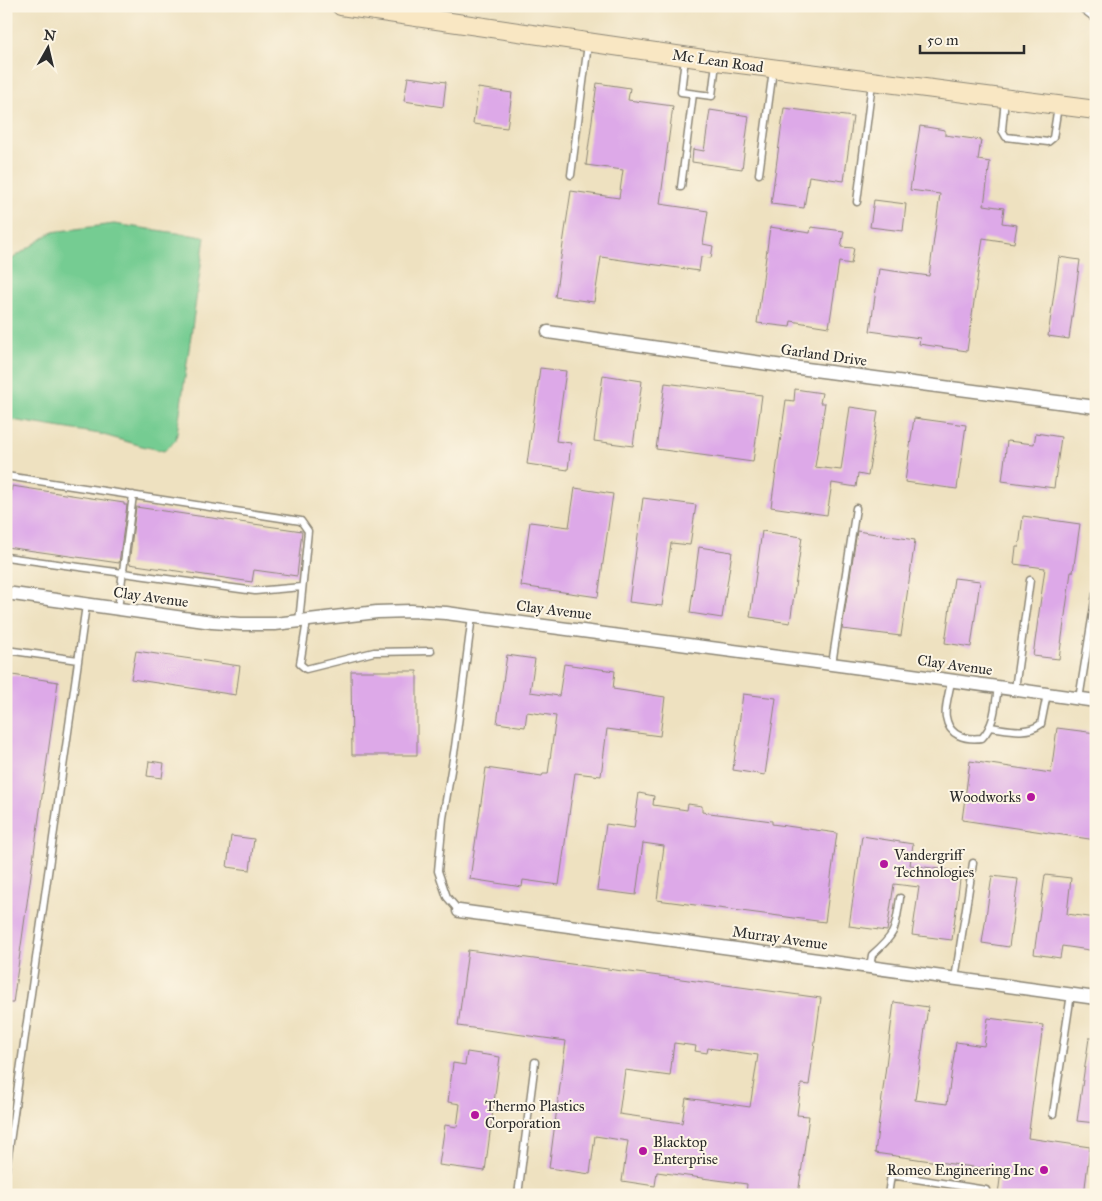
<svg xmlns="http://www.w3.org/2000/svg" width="1102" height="1201" font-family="'IM FELL Great Primer',serif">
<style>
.green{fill:#74cc92;stroke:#507c5e}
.building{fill:#dda9e8;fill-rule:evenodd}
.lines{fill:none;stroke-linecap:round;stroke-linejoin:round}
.lane-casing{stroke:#8c8676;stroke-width:9}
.street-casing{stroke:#8c8676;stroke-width:15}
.secondary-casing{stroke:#8c8676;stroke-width:20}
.lane{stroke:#fff;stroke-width:6}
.street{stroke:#fff;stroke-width:12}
.secondary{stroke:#f9e7c3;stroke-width:18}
.poi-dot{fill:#b5179e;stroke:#fcf5e5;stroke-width:2}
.labels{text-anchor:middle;stroke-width:4;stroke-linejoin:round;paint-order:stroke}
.street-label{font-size:15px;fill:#2b2b2b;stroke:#fcf5e5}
.poi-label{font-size:15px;fill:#2b2b2b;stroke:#fcf5e5;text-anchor:start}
</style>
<rect width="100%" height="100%" fill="#fcf5e5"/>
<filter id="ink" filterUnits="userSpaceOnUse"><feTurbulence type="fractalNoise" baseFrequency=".02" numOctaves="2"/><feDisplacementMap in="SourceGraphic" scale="10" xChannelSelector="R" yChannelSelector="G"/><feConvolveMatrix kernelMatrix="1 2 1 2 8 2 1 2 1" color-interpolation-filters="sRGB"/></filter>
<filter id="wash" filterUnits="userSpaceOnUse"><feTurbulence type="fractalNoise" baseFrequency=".0096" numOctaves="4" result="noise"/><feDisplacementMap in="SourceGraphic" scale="20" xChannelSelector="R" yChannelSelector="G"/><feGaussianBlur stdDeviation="1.12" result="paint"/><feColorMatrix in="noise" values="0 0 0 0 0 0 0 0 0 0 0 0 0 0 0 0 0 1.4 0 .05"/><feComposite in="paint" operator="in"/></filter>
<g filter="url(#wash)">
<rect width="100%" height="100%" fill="#eee1c0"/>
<path class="green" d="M114,224L205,237L176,440L164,451L142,446L100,434L6,419V263L52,232Z"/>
<g id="blocks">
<path class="building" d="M408,77L446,82L443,107L404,101Z
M597,83L630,88L628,100L673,106L660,204L708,211L703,244L713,246L711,258L701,257L699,271L601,257L594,302L555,297L571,191L619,198L623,170L586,165Z
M478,88L512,93L507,128L473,124Z
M784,108L853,117L844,181L809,176L804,208L771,204Z
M710,110L749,116L742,169L692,162L693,149L704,151Z
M920,126L945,130V135L981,140L978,160L990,162L984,205L1004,208L1002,223L1017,225L1014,243L983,238L967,351L919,344L920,338L870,331L879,269L929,276L940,194L910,190Z
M874,200L906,204L903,231L870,227Z
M770,227L810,233L811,227L844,231L841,247L854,248L851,264L839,262L829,327L791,321L790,327L757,323Z
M1059,257L1080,260L1069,339L1048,336Z
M540,368L566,371L556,441L571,443L568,470L527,464Z
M603,375L642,381L633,446L594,441Z
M665,383L762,395L753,462L656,449Z
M795,389L822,393L820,403H825L815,467L841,470L850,407L878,411L868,476L858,474L856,487L832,483L827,515L771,507L786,400L794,401Z
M914,418L966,425L957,489L905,482Z
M1036,433L1061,437L1054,488L1002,481L1007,441L1034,444Z
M12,486L124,503V505H127L119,563L6,547V522Z
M575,488L613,494L598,597L521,586L530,522L569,527Z
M643,498L696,505L690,545L671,543L662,606L629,602Z
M136,507L302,531L297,576L254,570L252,582L129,564Z
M1023,516L1080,524L1073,572H1071L1059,659L1033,656L1045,568L1014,564L1016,547H1019Z
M762,531L802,537L790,623L750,617Z
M857,531L915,540L901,636L842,629Z
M699,547L732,552L722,618L690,613Z
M954,578L980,581L971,647L945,643Z
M136,651L240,666L236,695L131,679Z
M507,655L535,659L530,692L559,696L564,664L615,671L613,689L665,697L660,736L607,729L601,776L575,773L559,885L523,880L522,887L470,879L486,768L542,776L543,774H548L556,716L527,712L525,727L497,723Z
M351,671H417V755H352Z
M6,674L58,682L13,1003H6Z
M743,694L776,698L765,775L733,770Z
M1057,728L1096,733V840L962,820L970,761L1051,773Z
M149,761L164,763L162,778L147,776Z
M639,793L654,796L653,805L687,810L688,804L702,806V812L772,821V824L837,833L825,922L657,900L664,846L643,843L636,895L597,890L606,824L634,828Z
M231,836L254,839L250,870L227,867Z
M862,836L913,844L910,865L961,872L952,940L912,935L919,887L894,884L887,931L849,926Z
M1045,875L1071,878L1067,914L1096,918V951L1062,946L1060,958L1034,954Z
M992,876L1018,879L1009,947L982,943Z
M468,950L821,998L809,1085L801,1084L797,1115L809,1116L798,1195H746L747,1184L657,1172L655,1186L622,1181L628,1141L595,1136L590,1174L549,1168L566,1041L458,1026ZM674,1043L696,1046L695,1051L707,1053L708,1048L758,1055L750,1107L686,1098L682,1123L619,1114L625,1070L670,1076Z
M894,1002L928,1007L915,1100L947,1104L956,1042L984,1046L988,1018L1043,1025L1028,1138L1090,1147L1084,1195H998L1001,1171L875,1153Z
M1089,1038H1096V1123L1077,1121Z
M467,1052L500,1057L485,1171L439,1165L445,1125L457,1127L460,1104L448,1102L453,1063L465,1065Z"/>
</g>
</g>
<g filter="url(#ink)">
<use href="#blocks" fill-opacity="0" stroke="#8c8676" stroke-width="1"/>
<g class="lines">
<g class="lane-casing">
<path id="lane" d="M1079,6L1096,19
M685,58L681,92L712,96L716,63
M1005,99L1002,130L1006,137L1048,142L1053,138L1058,106
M759,174L773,70
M571,175L588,44
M681,187L693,94
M857,202L872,83
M6,476L301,521L308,531L299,622
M6,557L255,591L302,587
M118,609L133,495
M307,621L300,664L306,669L374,652L431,651
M6,650L78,660
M832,664L856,508
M951,681C950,690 944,708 946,717C949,736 965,740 982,738C995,724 995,706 998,687
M1015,689L1030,580
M1079,699L1096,594
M990,727C1007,729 1026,735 1041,724L1047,694
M459,911L447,897L438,871L443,818L455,747L472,616
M870,967L872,955C897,933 895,930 900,898
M955,979L973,863
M1053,1114L1071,994
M6,1170L86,605
M518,1195L535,1062
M888,1195L891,1175L986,1190V1195"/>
</g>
<g class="street-casing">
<path id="street" d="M548,332L776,365L1096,407
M6,593L212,622L241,624H275L377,612L411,611L446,613L884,671L1096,701
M459,911L1096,998"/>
</g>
<g class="secondary-casing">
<path id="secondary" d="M341,6L724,62L1096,110"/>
</g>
<use href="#lane" class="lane"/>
<use href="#street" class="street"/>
<use href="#secondary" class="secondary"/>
</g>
</g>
<g class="poi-dot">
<circle cx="1031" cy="797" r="5"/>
<circle cx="884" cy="864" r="5"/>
<circle cx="475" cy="1115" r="5"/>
<circle cx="643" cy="1151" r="5"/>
<circle cx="1044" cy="1170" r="5"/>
</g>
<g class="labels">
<g class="street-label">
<text transform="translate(718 61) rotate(8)" y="5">Mc Lean Road</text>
<text transform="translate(824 355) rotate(8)" y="5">Garland Drive</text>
<text transform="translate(151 597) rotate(8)" y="5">Clay Avenue</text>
<text transform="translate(554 610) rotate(7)" y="5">Clay Avenue</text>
<text transform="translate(955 665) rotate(8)" y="5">Clay Avenue</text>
<text transform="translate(780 938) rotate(8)" y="5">Murray Avenue</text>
</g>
<g class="poi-label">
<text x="1021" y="802" text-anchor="end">Woodworks</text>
<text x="894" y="860">Vandergriff<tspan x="894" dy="17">Technologies</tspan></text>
<text x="485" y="1111">Thermo Plastics<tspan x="485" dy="17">Corporation</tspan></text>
<text x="653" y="1147">Blacktop<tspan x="653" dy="17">Enterprise</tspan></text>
<text x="1034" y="1175" text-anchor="end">Romeo Engineering Inc</text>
</g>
</g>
<rect width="1102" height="1201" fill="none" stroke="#fcf5e5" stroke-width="25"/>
<g transform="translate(48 48) rotate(8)" stroke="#fcf5e5" stroke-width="4" paint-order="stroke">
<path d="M0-4L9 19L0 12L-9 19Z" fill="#2b2b2b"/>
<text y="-8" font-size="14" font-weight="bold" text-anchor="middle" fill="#2b2b2b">N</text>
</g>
<path d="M920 45v8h104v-8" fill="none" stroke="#2b2b2b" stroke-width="2.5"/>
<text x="927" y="45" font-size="15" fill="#2b2b2b" stroke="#fcf5e5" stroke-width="4" paint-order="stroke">50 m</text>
</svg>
